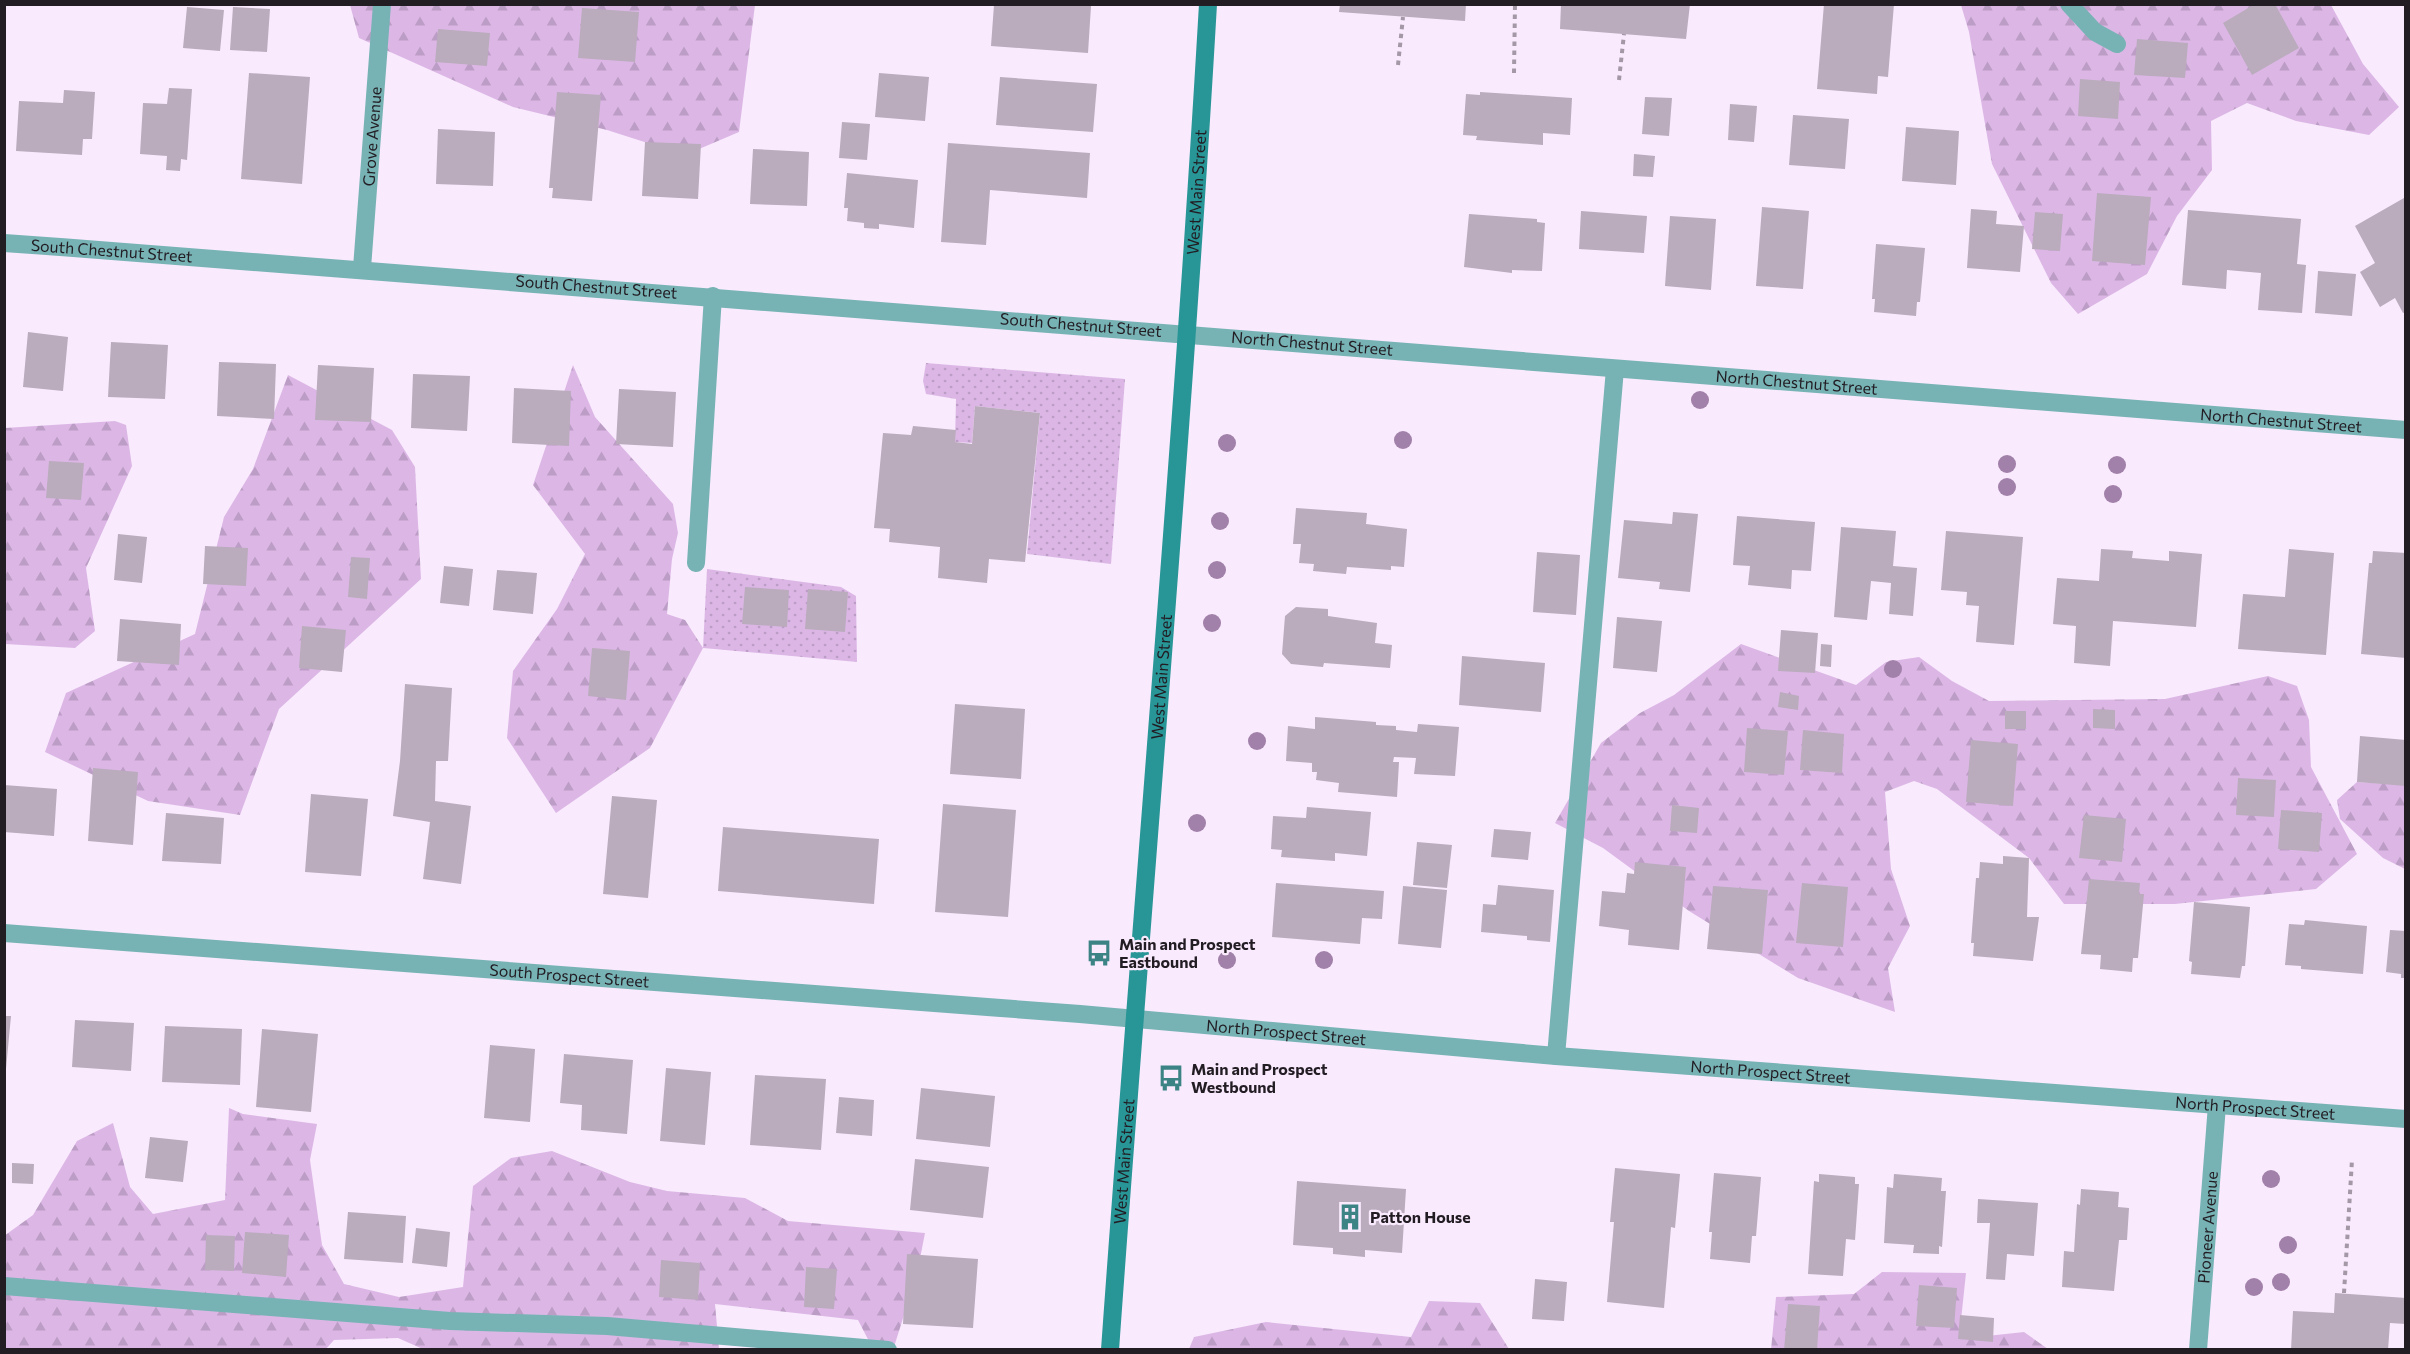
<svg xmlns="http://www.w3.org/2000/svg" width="2410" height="1354" font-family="Commissioner,sans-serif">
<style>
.grass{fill:url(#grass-dots)}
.forest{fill:url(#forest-firs)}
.building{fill:#baabbd}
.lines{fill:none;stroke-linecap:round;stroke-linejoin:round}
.path{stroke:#a498a7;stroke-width:4;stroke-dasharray:4.5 4.5;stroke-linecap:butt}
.service{stroke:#77b3b4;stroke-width:18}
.minor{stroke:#77b3b4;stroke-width:18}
.secondary{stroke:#289596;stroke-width:18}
.tree{fill:#a180a9}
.labels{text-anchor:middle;stroke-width:4.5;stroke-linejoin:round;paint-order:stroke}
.street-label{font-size:16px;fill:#221c23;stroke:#f9eafd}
.poi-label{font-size:16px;font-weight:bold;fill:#221c23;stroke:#f9eafd;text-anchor:start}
</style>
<defs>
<pattern id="grass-dots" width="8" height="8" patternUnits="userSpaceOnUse" patternTransform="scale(1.5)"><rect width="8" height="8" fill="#dcb7e6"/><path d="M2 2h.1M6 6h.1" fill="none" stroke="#bc9dc5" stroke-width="1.8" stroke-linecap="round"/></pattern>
<pattern id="forest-firs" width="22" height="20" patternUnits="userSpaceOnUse" patternTransform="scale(1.5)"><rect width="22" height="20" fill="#dcb7e6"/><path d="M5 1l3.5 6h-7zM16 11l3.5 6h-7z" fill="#bc9dc5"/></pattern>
</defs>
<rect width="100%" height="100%" fill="#f9eafd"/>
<path class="grass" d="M926,363L1125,379L1111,564L1027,554L1040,413L975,406L972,443L955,442L956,399L926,394L923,381Z
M707,569L841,587L856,596L857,662L703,648Z"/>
<path class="forest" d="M350,5H755L739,132L685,155L607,130L513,107L359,38Z
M1961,5H2331L2363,64L2399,107L2369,135L2296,121L2247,103L2211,121L2212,170L2177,216L2147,274L2078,314L2051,283L1992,164L1969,32Z
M573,365L595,417L673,504L678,533L672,559L667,614L685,620L703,648L650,748L556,813L507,738L513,671L557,609L585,554L533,485Z
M288,375L392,430L415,467L421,579L279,709L240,815L148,801L45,752L66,693L195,634L224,517L253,469Z
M115,421L126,425L132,466L86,568L95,631L75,648L5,644V428Z
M1741,644L1856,685L1886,662L1919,657L1952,681L1989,701L2165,699L2268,676L2297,686L2309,720L2311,767L2357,854L2316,889L2175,904H2064L2029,858L1937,789L1914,781L1885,792L1891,869L1910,926L1888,968L1895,1012L1798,978L1689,911L1603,848L1555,823L1601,743L1640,713L1674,695Z
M2357,782L2405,785V869L2383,858L2340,819L2337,800Z
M229,1108L243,1114L317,1124L310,1160L322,1245L344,1284L399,1297L463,1287L473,1186L511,1158L552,1151L630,1182L667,1191L745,1198L788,1221L925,1233L917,1274L893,1350L873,1349L858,1320L715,1304L719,1349L425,1350L398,1338L334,1340L325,1350L5,1349L4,1236L33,1215L77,1141L113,1123L130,1187L153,1214L225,1200Z
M1882,1272L1966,1273L1959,1339L2024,1332L2048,1349L1771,1350L1776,1297L1854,1294Z
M1429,1301L1480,1303L1509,1349H1189L1194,1337L1266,1322L1411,1337Z"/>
<path class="building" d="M1340,4H1466L1465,21L1339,12Z
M1561,4H1690L1686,39L1560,29Z
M1824,4H1894L1888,77L1878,76L1877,94L1817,89Z
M2255,4H2275L2299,48L2252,75L2223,23Z
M994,5L1091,6L1088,53L991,46Z
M187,7L224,10L220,51L183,48Z
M233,7L270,9L267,52L230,50Z
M582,8L639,12L635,62L578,58Z
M438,29L490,33L487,66L435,62Z
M2137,39L2188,43L2185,78L2134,75Z
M249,73L310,77L302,184L241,179Z
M879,73L929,77L925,121L875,117Z
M1000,77L1097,84L1093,132L996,125Z
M2080,79L2120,82L2118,119L2078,116Z
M169,88L192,89L187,160L181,159L180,171L166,170L167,156L140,154L143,103L167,104Z
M64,90L95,92L92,139H83L82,155L16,151L19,101L63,103Z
M557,92L601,95L592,201L552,198L553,188H549Z
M1480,92L1572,98L1570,135L1543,133V145L1476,140L1477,136L1463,135L1466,94L1480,95Z
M1645,97L1672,98L1669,136L1642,134Z
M1730,104L1757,106L1754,142L1728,140Z
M1793,115L1849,119L1845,169L1789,165Z
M842,122L870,124L867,160L839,158Z
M1906,127L1959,131L1956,185L1902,181Z
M438,129L495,132L493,186L436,184Z
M645,142L701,144L698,199L642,196Z
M948,143L1090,153L1087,198L990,190L986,245L941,242Z
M753,149L809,152L807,206L750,204Z
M1634,154L1655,156L1653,177L1633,176Z
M847,173L918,180L914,228L879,224V229L864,228V223L847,221L848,208H844Z
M2097,193L2151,197L2145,265L2092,261Z
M2404,198L2406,312L2403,313L2395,298L2380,307L2360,272L2375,263L2355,226Z
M1762,207L1809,211L1803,289L1756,286Z
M1971,209L1997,211L1996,224L2024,226L2020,272L1967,268Z
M2188,210L2301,219L2297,264L2306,265L2302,313L2258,310L2261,273L2227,270L2226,289L2182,285Z
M1581,211L1647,216L1644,253L1579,249Z
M2035,212L2063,214L2060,251L2032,249Z
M1469,214L1537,219V222L1545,223L1542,271L1512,270V273L1464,267Z
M1670,216L1716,219L1711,290L1665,286Z
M1876,244L1925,248L1920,302H1917L1916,316L1874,312L1875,299H1872Z
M2318,271L2356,274L2352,316L2315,313Z
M28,332L68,337L63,391L23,387Z
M111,342L168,345L165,399L108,397Z
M219,362L276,364L274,419L217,416Z
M318,365L374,368L371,422L315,420Z
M413,374L470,376L467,431L411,428Z
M514,388L571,391L569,446L512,443Z
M619,389L676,392L673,447L616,444Z
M975,406L1040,413L1025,562L989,559L987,583L938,578L940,547L889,542L890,529L874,528L883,433L911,435L913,426L956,430L955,442L972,444Z
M49,461L84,463L81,500L46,498Z
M1296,508L1367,513L1366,524L1407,529L1404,567L1391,566V570L1347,567L1346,574L1313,571L1314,564L1299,563L1301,544H1293Z
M1673,512L1698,514L1690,592L1659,589L1660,582L1618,578L1624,520L1672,524Z
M1737,516L1815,522L1811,571L1792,570L1791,589L1748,585L1750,566L1733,565Z
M1841,527L1896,531L1893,566L1917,568L1913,616L1889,614L1891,583L1871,581L1867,620L1834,617Z
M1946,531L2023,537L2014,645L1976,642L1979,606L1966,605L1967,592L1941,590Z
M118,534L147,537L142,583L114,580Z
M205,546L248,548L246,586L203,584Z
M2101,549L2133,551L2132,558L2169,561V551L2202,554L2196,627L2113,621L2110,666L2074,663L2076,626L2053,624L2057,578L2099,581Z
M2289,549L2334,553L2326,655L2238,649L2243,594L2285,597Z
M2373,551L2406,553V658L2361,654L2369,563H2372Z
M1537,552L1580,555L1576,615L1533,612Z
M351,557L370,558L367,599L348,597Z
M444,566L473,569L469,606L440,603Z
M497,570L537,573L533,614L493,610Z
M745,587L789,590L787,627L742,624Z
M808,589L848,592L845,632L805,629Z
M1296,607L1328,609V616L1377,623L1375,643L1392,645L1390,668L1324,663L1323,667L1291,664L1282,654L1285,616Z
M1617,617L1662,621L1657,672L1613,668Z
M120,619L181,624L179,665L117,661Z
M302,626L346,630L342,672L299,668Z
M1781,630L1818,633L1815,673L1778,671Z
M1821,644L1832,645L1831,667L1820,666Z
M592,648L630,651L626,700L588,696Z
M1462,656L1545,663L1541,712L1459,705Z
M405,684L452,688L448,761H436L435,801L471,806L461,884L423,879L430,822L393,816L400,761Z
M1780,692L1799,696L1798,710L1778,707Z
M955,704L1025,709L1021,779L950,774Z
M2093,709L2115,710V729L2093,728Z
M2005,711H2026V729H2005Z
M1315,717L1376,722V725L1396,726V730L1417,732L1418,724L1459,727L1455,776L1414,774L1416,758L1394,757L1393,762H1399L1397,797L1338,792L1339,783L1316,780L1317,772H1312V763L1286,761L1288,726L1315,729Z
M1747,728L1788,731L1784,775L1744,772Z
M1803,730L1844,734L1842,773L1800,770Z
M2360,736L2406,740V786L2357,782Z
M1971,740L2018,744L2013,806L1966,802Z
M93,768L138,772L133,845L88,841Z
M2238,778L2276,780L2274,817L2236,815Z
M4,785L57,789L54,836L4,832Z
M311,794L368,799L361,876L305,872Z
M612,796L657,800L648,898L603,894Z
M943,804L1016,810L1008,917L935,912Z
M1672,805L1699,808L1697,833L1670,831Z
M1307,807L1371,812L1367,856L1335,853V861L1281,857L1282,850L1271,849L1273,816L1306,818Z
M2281,810L2322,813L2319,852L2278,849Z
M166,813L224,818L221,864L162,861Z
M2084,815L2126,819L2122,862L2079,858Z
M723,827L879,839L874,904L718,891Z
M1494,829L1531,832L1528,860L1491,857Z
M1417,842L1452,845L1447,888L1413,885Z
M2003,856L2029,858L2027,917H2039L2033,961L1973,956L1974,943H1971L1976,878H1979L1980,862L2003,864Z
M1635,862L1686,867L1679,950L1628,945L1629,930L1599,926L1602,891L1625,893L1627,873L1634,874Z
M2089,879L2140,883L2139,894H2144L2138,958H2133L2132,972L2100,969L2101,955L2081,954Z
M1276,883L1384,891L1382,919L1362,918L1360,944L1272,937Z
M1802,883L1848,887L1843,947L1796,943Z
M1498,885L1554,890L1550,942L1527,940V936L1481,932L1483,904L1496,905Z
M1403,886L1447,890L1441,948L1398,944Z
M1713,886L1768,890L1762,954L1707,949Z
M2194,902L2250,907L2245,966H2242L2240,978L2191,974L2192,962L2189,961Z
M2305,920L2367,926L2363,974L2301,969V966L2285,965L2289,924L2304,925Z
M2390,930L2406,931V978H2401V974L2386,972Z
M4,1016H11L6,1069H4Z
M75,1020L134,1023L131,1071L72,1067Z
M165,1026L242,1029L240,1085L162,1082Z
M262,1029L318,1034L311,1112L256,1107Z
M490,1045L535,1049L530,1122L484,1118Z
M564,1054L633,1060L627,1134L581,1130L582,1105L560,1103Z
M666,1068L711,1072L705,1145L660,1141Z
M755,1075L826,1079L821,1150L750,1145Z
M921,1088L995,1096L990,1147L916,1139Z
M839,1097L874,1100L872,1136L836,1133Z
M150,1137L188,1141L183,1182L145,1178Z
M915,1159L989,1167L983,1218L910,1210Z
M12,1163L34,1164L33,1184L12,1183Z
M1615,1168L1680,1174L1675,1228L1671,1227L1664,1308L1607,1302L1614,1222H1610Z
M1714,1173L1761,1177L1756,1236H1752L1750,1263L1710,1259L1712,1232H1709Z
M1819,1174L1855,1177V1184H1859L1855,1240L1846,1239L1843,1276L1808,1274L1814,1181L1819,1182Z
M1894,1174L1942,1178L1941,1191H1946L1942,1247L1939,1246V1254L1913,1253L1914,1245L1884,1243L1887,1187L1893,1188Z
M1297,1181L1406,1189L1402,1253L1365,1250V1257L1333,1254V1248L1293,1245Z
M2081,1189L2119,1192L2118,1207L2129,1208L2127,1240H2119L2114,1291L2062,1287L2064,1251L2074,1252L2077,1204L2080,1205Z
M1978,1199L2038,1203L2034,1256L2007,1254L2005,1280L1986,1279L1990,1223H1977Z
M348,1212L406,1216L403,1263L344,1259Z
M416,1228L450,1232L447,1267L412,1263Z
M245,1232L289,1235L286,1277L242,1273Z
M206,1235L235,1236L234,1271L205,1270Z
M907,1254L978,1259L973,1328L903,1324Z
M661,1260L700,1263L698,1300L659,1297Z
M806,1267L837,1269L834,1309L804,1307Z
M1535,1279L1567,1282L1564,1321L1532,1319Z
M1919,1285L1957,1288L1954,1328L1916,1326Z
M2335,1293L2406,1298V1324L2390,1323L2388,1350H2291L2293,1311L2334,1313Z
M1788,1304L1820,1306L1817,1350H1784Z
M1960,1315L1994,1318L1993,1342L1958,1339Z"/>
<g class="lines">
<path class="path" d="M1398,65L1403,17
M1514,73L1515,4
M1619,80L1624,34
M2344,1293L2352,1160"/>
<path class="service" d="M2069,4L2095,32L2117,44
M696,563L713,296
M1556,1056L1615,369
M4,1286L450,1321L607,1326L888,1350"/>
<g class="minor">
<path id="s1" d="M4,243C805,299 1605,369 2406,430"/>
<path id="s2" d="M362,268L382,4"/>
<path id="s3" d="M4,933L1080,1014L1556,1056L2406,1119"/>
<path id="s4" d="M2198,1350L2217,1105"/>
</g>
<path class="secondary" id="s5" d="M1110,1350C1142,901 1182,453 1208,4"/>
</g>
<g class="tree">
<circle cx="1700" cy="400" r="9"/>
<circle cx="1403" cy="440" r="9"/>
<circle cx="1227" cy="443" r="9"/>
<circle cx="2007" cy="464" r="9"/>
<circle cx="2117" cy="465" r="9"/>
<circle cx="2007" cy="487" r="9"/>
<circle cx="2113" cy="494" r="9"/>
<circle cx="1220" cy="521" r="9"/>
<circle cx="1217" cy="570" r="9"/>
<circle cx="1212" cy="623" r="9"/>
<circle cx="1893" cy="669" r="9"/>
<circle cx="1257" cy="741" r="9"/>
<circle cx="1197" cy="823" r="9"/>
<circle cx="1227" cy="960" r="9"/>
<circle cx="1324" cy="960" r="9"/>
<circle cx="2271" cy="1179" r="9"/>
<circle cx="2288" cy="1245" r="9"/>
<circle cx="2281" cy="1282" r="9"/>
<circle cx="2254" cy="1287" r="9"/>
</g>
<defs>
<g id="bus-bare" transform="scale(2.07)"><path d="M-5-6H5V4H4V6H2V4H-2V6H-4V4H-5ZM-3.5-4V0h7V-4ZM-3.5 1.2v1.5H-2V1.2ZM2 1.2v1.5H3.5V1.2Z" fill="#3b8384" stroke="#f9eafd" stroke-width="2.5" paint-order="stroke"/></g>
<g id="building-bare" transform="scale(2.07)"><path d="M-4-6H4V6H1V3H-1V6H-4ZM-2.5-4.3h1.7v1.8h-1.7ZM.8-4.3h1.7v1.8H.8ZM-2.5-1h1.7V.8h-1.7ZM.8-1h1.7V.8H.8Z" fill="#3b8384" stroke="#f9eafd" stroke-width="2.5" paint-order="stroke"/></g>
</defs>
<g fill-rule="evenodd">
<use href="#bus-bare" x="1099" y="953"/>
<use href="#bus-bare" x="1171" y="1078"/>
<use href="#building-bare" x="1350" y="1217"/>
</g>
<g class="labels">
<g class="street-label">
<text dy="6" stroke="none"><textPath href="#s2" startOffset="132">Grove Avenue</textPath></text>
<text dy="6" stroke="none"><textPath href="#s5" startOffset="1161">West Main Street</textPath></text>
<text dy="6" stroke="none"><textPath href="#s1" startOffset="108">South Chestnut Street</textPath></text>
<text dy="6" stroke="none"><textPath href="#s1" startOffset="594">South Chestnut Street</textPath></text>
<text dy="6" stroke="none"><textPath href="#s1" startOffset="1080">South Chestnut Street</textPath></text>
<text dy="6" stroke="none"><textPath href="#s1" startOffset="1312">North Chestnut Street</textPath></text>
<text dy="6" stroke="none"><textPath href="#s1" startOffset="1798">North Chestnut Street</textPath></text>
<text dy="6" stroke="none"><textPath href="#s1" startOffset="2284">North Chestnut Street</textPath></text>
<text dy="6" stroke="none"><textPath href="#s5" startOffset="675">West Main Street</textPath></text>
<text dy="6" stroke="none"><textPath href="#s3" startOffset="567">South Prospect Street</textPath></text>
<text dy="6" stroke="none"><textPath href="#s3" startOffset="1286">North Prospect Street</textPath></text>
<text dy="6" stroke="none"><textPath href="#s3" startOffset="1772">North Prospect Street</textPath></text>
<text dy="6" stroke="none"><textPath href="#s3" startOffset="2258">North Prospect Street</textPath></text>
<text dy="6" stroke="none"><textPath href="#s5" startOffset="189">West Main Street</textPath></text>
<text dy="6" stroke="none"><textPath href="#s4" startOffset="123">Pioneer Avenue</textPath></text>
</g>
<g class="poi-label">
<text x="1119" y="950">Main and Prospect<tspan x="1119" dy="18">Eastbound</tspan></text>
<text x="1191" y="1075">Main and Prospect<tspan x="1191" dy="18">Westbound</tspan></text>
<text x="1370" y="1223">Patton House</text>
</g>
</g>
<rect width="2410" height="1354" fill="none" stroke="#221c23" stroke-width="12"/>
</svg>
